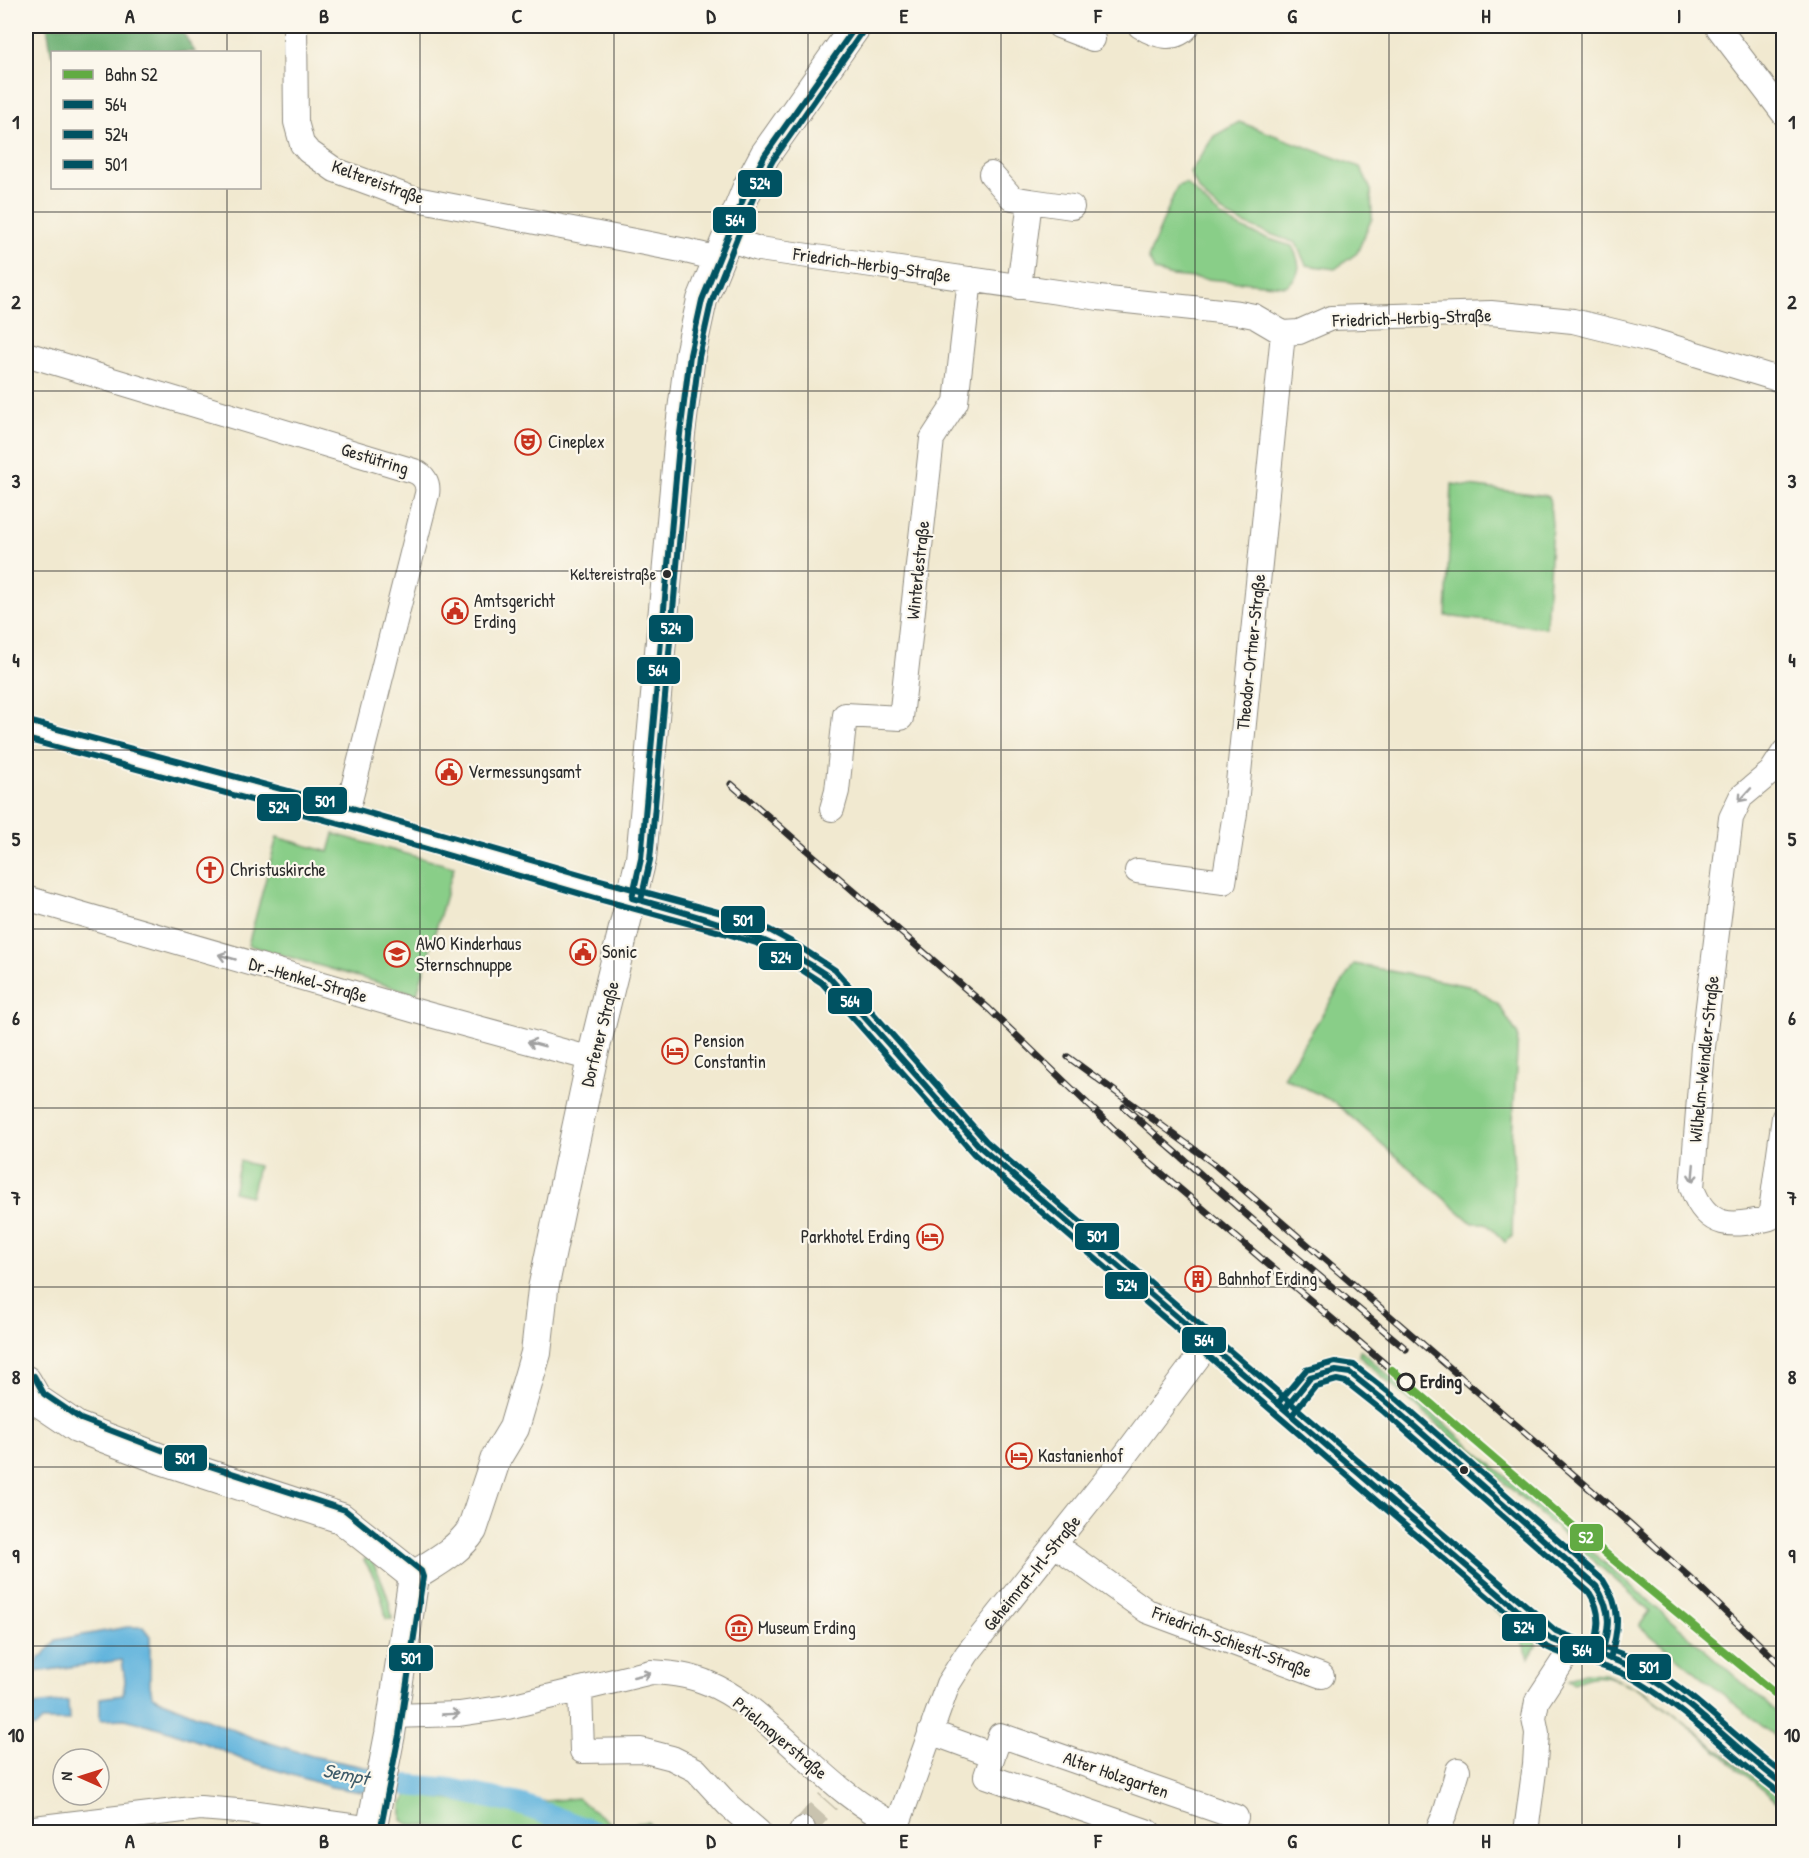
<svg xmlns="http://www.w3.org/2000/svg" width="1809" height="1858" font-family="'Patrick Hand',sans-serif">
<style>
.green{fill:#89ce88;stroke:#5a7c5a;stroke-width:1.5}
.forest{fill:#6eb174;stroke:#4c6e50;stroke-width:1.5}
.water{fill:#61b4dd;stroke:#467084;stroke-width:1.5}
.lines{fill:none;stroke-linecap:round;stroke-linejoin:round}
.canal{stroke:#61b4dd;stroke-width:22}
.minor-tunnel{stroke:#c9c3af;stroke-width:24;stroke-dasharray:24 12;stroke-linecap:butt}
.minor-casing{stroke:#8e8a7e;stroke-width:26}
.tertiary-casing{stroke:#8e8a7e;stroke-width:32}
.minor{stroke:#fff;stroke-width:24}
.tertiary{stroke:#fff;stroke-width:30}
.rail-casing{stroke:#2b2b2b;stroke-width:7}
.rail{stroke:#fbf7ec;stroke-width:4.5;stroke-dasharray:14;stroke-linecap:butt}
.bus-1-casing{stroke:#fbf7ec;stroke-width:10}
.bus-2-casing{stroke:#fbf7ec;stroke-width:10}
.bus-3-casing{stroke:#fbf7ec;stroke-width:10}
.bus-1{stroke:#005262;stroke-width:6}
.bus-2{stroke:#005262;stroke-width:6}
.bus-3{stroke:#005262;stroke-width:6}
.rail-1-casing{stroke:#fbf7ec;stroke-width:12}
.rail-1{stroke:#62ab43;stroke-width:8}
.oneway{stroke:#a0a0a0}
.grid{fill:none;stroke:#2b2b2b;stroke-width:1.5;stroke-opacity:0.55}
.bus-dot{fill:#2b2b2b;stroke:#fbf7ec;stroke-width:2}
.stop-dot{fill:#fbf7ec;stroke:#2b2b2b;stroke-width:3}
.labels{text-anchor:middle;stroke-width:4.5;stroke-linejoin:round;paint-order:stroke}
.bus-label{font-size:16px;fill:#2b2b2b;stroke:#fbf7ec;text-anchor:end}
.street-label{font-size:18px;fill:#2b2b2b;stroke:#fbf7ec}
.poi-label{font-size:18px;fill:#2b2b2b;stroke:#fbf7ec;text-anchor:start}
.stop-label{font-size:18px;font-weight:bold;fill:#2b2b2b;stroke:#fbf7ec;text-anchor:start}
.water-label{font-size:20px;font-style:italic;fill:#3e5b69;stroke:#fbf7ec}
.line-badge{stroke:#fbf7ec;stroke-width:2}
.badge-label{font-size:16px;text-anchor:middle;font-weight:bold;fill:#fff}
.neatline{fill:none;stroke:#2b2b2b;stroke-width:2}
.grid-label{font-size:20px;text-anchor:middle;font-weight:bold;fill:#2b2b2b}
</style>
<rect width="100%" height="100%" fill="#fbf7ec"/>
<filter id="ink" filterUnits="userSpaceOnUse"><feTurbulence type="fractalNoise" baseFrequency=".0167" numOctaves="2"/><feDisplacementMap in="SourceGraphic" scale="12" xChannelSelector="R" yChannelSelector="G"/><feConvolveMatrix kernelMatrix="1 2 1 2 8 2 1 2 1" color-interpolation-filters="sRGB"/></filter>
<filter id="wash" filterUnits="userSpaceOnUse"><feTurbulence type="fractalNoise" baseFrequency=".008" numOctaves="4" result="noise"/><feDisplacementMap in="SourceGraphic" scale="24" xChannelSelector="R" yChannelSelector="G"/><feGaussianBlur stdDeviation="1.35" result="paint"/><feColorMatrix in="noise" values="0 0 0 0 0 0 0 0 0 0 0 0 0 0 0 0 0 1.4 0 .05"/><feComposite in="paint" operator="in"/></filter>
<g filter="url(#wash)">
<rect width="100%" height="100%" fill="#f1e9d0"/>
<path class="green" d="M1239,122L1360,167L1371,190L1372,218L1357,253L1335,269L1306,265L1296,243C1254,228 1207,217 1190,172L1214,136Z
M1185,183C1197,191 1204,203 1216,212C1238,230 1265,238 1292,246C1301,263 1303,274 1286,286L1172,276L1155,271L1148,258L1174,194L1178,186Z
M1452,484L1549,496L1552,524L1546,628L1446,616Z
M334,834L454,867L417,994L248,945L277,837L329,852Z
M1354,964L1473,987L1499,1005L1518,1035L1512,1139L1514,1167L1512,1237L1505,1242L1486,1223H1472L1334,1102L1283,1077Z
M240,1161L258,1166L251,1196L233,1192Z
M1360,1350L1783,1718V1743L1639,1626L1650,1612L1627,1590L1359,1356Z
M369,1556C380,1575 390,1597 392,1619H386C383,1598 376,1578 364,1560Z
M1482,1594L1536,1640V1646L1529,1658L1517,1630L1480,1596Z
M1584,1673L1605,1674L1646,1693L1783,1800V1807C1759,1786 1734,1765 1709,1744C1681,1721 1642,1683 1605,1677C1593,1675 1584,1679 1574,1683L1568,1680Z
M408,1794L491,1806L577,1798L614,1826L648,1822L655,1832H484L408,1824L402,1820V1804Z"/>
<path class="forest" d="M47,26H179L195,52H52V56Z"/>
<path class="water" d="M127,1627H143L150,1636V1685L152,1695L162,1701L251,1737L312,1756L430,1781L439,1789L432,1792L405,1791L392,1797L331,1787L241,1759L212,1746L160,1728L125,1719L100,1720V1698L123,1695L125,1681L122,1660L34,1672L39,1658L43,1656L56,1640Z
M68,1701L69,1721H42L36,1727L26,1728V1706Z"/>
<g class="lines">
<path class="canal" d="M408,1785L451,1789L523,1805L594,1832"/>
</g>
</g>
<g filter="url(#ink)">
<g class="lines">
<path class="minor-tunnel" d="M803,1829L828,1801"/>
<g class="minor-casing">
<path id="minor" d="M295,26L296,122L302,144L308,151L335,170L411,198L686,251L719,259
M1059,26L1093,39
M1140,26C1156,36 1175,42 1188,26
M1717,26L1784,114
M991,174L1012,198L1030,201
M727,239L759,249L865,264L1099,298L1239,313L1254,316L1283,333L1299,332L1331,318L1491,313L1573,321L1650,340L1784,381
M1019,287L1030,201L1072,207
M26,354L414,471C424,475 429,483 427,494L346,816
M26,730L346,816L598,889L727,924L760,935L793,953L828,976L980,1147L1551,1639C1580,1653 1614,1656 1642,1673C1694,1704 1734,1751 1784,1785
M1784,752L1771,772L1741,797L1731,818L1703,1047L1692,1188C1707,1230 1733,1227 1770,1218L1784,1117
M832,809L837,791L845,715L901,718L932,439L956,402L970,279
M1137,871L1224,882L1235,813L1283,333
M26,898L423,1013L592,1059
M1055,1545L1147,1611L1322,1676
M580,1689L582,1751L641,1750L672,1758L696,1770L729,1806L759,1832
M393,1716L459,1714L507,1707L651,1672C671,1673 693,1676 710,1684C734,1694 755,1712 774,1729C814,1764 849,1803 897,1825
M930,1732L993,1755
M26,1829L200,1808L250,1812L372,1829
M801,1832L803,1829
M895,1832L948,1684L967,1654L1113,1471L1209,1343
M1149,1832L986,1776L1000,1735L1236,1817L1231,1832
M1437,1832L1445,1814L1458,1770
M1526,1832L1535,1764L1537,1733L1534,1718L1537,1701L1571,1649"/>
</g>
<g class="tertiary-casing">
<path id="tertiary" d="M26,1381L37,1400L77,1427L161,1459L341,1518L414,1576
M414,1576C434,1563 458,1551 472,1530L496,1458L514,1428L536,1353L543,1289L567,1175L592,1059L641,859L680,434L690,355L702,300L748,187L765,155L856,26
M371,1832L390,1734L414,1576"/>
</g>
<use href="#minor" class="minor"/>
<use href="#tertiary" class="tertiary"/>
<g class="rail-casing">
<path id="rail" d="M731,784L989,1009L1147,1161L1392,1370
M1068,1057L1213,1163L1619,1514L1688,1576L1784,1668
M1124,1107L1255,1222L1406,1349"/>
</g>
<use href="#rail" class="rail"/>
<g class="bus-1-casing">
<path id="bus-1" d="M632,898C703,917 766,934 828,976L980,1147L1551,1639C1581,1652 1614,1656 1642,1673C1694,1703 1735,1749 1784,1785
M632,898L641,859L680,434L690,355L702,300L748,187L765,155L856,26
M1285,1409L1310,1378L1336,1371L1350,1373L1390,1405L1596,1586C1613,1612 1609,1629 1601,1657"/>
</g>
<g class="bus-2-casing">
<path id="bus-2" d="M26,739L344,825L595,898L724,933L756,943L788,961L822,983L974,1154L1545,1646C1575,1662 1610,1664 1639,1682C1690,1713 1731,1757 1779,1792
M641,900L650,860L689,435L699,357L711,303L756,191L773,160L863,31
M1292,1415L1315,1386L1337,1380L1346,1382L1384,1412L1589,1592C1603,1613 1599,1631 1592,1655"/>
</g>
<g class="bus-3-casing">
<path id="bus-3" d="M28,721L348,807L600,880L729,915L764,927L797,945L835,970L986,1141L1556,1631C1585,1644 1618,1649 1646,1665C1697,1695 1736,1739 1784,1774
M34,1376L44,1394L81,1419L164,1451L345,1510L421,1571L423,1577L399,1735L380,1832
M1278,1403L1306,1370L1335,1362L1354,1365L1396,1398L1603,1580C1622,1609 1619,1628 1610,1659"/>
</g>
<use href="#bus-1" class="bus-1"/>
<use href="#bus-2" class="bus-2"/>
<use href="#bus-3" class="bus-3"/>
<g class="rail-1-casing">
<path id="rail-1" d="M1392,1370L1587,1538L1784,1701"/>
</g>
<use href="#rail-1" class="rail-1"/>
</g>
<defs><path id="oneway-shaft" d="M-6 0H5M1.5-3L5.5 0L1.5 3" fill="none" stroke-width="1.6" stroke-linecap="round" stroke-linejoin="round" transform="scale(1.5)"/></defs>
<g class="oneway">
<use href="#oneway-shaft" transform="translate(1745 795) rotate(132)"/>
<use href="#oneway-shaft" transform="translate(227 957) rotate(-164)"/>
<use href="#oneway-shaft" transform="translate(536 1044) rotate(-165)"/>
<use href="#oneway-shaft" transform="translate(1693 1173) rotate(95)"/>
<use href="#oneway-shaft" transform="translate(642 1675) rotate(-13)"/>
<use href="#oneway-shaft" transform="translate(451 1714) rotate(-3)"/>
</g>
</g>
<path class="grid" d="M227,26V52M420,26V1832M614,26V1832M808,26V1832M1001,26V1832M1195,26V1832M1389,26V1832M1582,26V1832M227,188V1832M26,212H1784M26,391H1784M26,571H1784M26,750H1784M26,929H1784M26,1108H1784M26,1287H1784M26,1467H1784M26,1646H1784"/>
<defs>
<g id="theatre-ring" transform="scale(1.35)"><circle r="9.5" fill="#fbf7ec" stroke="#c8321e" stroke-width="1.5"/><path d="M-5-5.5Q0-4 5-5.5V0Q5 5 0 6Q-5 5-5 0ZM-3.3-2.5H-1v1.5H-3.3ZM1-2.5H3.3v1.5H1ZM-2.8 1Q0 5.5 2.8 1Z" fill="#c8321e"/></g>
<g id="civic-ring" transform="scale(1.35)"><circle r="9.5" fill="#fbf7ec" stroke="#c8321e" stroke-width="1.5"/><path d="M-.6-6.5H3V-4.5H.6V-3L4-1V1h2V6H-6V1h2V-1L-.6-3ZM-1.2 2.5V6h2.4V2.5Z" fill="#c8321e"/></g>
<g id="church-ring" transform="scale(1.35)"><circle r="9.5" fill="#fbf7ec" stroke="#c8321e" stroke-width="1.5"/><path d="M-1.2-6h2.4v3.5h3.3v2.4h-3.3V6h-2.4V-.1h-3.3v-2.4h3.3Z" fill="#c8321e"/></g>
<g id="school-ring" transform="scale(1.35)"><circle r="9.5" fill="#fbf7ec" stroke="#c8321e" stroke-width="1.5"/><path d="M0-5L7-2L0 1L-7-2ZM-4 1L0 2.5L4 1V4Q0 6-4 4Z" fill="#c8321e"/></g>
<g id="hotel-ring" transform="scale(1.35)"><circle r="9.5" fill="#fbf7ec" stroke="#c8321e" stroke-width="1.5"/><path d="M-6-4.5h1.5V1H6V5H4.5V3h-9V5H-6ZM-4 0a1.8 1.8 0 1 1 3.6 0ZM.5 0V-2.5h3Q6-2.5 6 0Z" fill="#c8321e"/></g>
<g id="building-ring" transform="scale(1.35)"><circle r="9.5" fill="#fbf7ec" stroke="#c8321e" stroke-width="1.5"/><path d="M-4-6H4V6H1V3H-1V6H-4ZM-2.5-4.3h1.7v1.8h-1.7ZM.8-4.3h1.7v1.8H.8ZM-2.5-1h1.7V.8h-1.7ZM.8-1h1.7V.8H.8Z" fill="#c8321e"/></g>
<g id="museum-ring" transform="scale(1.35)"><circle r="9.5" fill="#fbf7ec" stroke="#c8321e" stroke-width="1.5"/><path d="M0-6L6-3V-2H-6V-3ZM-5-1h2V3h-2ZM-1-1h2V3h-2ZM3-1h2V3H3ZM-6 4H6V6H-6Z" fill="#c8321e"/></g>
</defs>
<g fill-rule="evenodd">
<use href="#theatre-ring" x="528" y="442"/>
<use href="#civic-ring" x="455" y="611"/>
<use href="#civic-ring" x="449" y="772"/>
<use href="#church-ring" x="210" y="870"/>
<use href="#civic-ring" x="583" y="952"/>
<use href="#school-ring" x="397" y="954"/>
<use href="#hotel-ring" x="675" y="1051"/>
<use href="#hotel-ring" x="930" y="1237"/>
<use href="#building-ring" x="1198" y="1279"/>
<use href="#hotel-ring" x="1019" y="1456"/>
<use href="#museum-ring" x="739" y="1628"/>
</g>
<g class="bus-dot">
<circle cx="667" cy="574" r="5"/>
<circle cx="1464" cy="1470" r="5"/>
</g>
<circle class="stop-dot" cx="1406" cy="1382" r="8"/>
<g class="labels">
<g class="bus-label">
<text x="656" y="580">Keltereistraße</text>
</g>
<g class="street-label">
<text transform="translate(378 182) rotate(20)" y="6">Keltereistraße</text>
<text transform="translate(872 265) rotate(8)" y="6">Friedrich-Herbig-Straße</text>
<text transform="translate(1412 318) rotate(-2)" y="6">Friedrich-Herbig-Straße</text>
<text transform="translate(375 459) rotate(17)" y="6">Gestütring</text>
<text transform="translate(918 570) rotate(-84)" y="6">Winterlestraße</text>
<text transform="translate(1251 652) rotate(-84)" y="6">Theodor-Ortner-Straße</text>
<text transform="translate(308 980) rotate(16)" y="6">Dr.-Henkel-Straße</text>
<text transform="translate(600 1034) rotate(-76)" y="6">Dorfener Straße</text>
<text transform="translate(1704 1059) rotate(-84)" y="6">Wilhelm-Weindler-Straße</text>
<text transform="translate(1032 1573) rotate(-51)" y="6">Geheimrat-Irl-Straße</text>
<text transform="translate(1232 1642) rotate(21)" y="6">Friedrich-Schiestl-Straße</text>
<text transform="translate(780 1738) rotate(40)" y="6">Prielmayerstraße</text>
<text transform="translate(1116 1775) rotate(19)" y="6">Alter Holzgarten</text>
</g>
<g class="poi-label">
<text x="548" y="448">Cineplex</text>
<text x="474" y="607">Amtsgericht<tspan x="474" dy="21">Erding</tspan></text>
<text x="468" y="778">Vermessungsamt</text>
<text x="230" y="876">Christuskirche</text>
<text x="416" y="950">AWO Kinderhaus<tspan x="416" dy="21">Sternschnuppe</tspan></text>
<text x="602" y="958">Sonic</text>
<text x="694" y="1047">Pension<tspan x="694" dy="21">Constantin</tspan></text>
<text x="910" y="1243" text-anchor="end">Parkhotel Erding</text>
<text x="1218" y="1285">Bahnhof Erding</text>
<text x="1038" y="1462">Kastanienhof</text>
<text x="758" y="1634">Museum Erding</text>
</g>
<g class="stop-label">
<text x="1420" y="1388">Erding</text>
</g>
<g class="water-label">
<text transform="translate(346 1774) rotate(11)" y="7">Sempt</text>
</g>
</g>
<g class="line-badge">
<rect x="737" y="169" width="46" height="29" rx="6" fill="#005262"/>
<rect x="712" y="206" width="45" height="28" rx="6" fill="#005262"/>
<rect x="648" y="614" width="46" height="29" rx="6" fill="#005262"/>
<rect x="636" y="656" width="45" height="29" rx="6" fill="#005262"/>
<rect x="302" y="786" width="46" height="29" rx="6" fill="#005262"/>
<rect x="256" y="793" width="46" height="29" rx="6" fill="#005262"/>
<rect x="720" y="905" width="46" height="29" rx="6" fill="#005262"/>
<rect x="758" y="942" width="45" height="29" rx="6" fill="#005262"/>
<rect x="827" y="987" width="46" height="28" rx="6" fill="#005262"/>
<rect x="1074" y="1222" width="46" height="29" rx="6" fill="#005262"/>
<rect x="1104" y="1271" width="45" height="29" rx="6" fill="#005262"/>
<rect x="1181" y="1326" width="46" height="28" rx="6" fill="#005262"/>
<rect x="163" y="1444" width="45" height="28" rx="6" fill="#005262"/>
<rect x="1569" y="1523" width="35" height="29" rx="6" fill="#62ab43"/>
<rect x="1501" y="1613" width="46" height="29" rx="6" fill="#005262"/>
<rect x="1559" y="1635" width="46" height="29" rx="6" fill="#005262"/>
<rect x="388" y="1644" width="46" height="28" rx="6" fill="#005262"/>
<rect x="1626" y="1653" width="46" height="28" rx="6" fill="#005262"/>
</g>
<g class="badge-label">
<text x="760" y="189">524</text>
<text x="735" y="226">564</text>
<text x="671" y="634">524</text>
<text x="658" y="676">564</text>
<text x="325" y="807">501</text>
<text x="279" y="813">524</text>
<text x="743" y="926">501</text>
<text x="781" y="963">524</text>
<text x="850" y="1007">564</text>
<text x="1097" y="1242">501</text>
<text x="1127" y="1291">524</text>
<text x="1204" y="1346">564</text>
<text x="185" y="1464">501</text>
<text x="1586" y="1543">S2</text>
<text x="1524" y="1633">524</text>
<text x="1582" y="1656">564</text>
<text x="411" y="1664">501</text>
<text x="1649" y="1673">501</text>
</g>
<rect width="1809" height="1858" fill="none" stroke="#fbf7ec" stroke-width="66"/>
<rect x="51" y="51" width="210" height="138" fill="#fbf7ec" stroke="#a8a59f" stroke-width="1.5"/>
<rect x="63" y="70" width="30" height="9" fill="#62ab43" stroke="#a8a59f" stroke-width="1.5"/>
<text x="105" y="81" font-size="18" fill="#2b2b2b">Bahn S2</text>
<rect x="63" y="100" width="30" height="9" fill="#005262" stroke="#a8a59f" stroke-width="1.5"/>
<text x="105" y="111" font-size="18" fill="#2b2b2b">564</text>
<rect x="63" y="130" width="30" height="9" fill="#005262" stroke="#a8a59f" stroke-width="1.5"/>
<text x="105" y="141" font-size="18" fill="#2b2b2b">524</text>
<rect x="63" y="160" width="30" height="9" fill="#005262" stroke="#a8a59f" stroke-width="1.5"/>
<text x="105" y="171" font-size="18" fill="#2b2b2b">501</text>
<g transform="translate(81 1777) rotate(273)"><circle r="28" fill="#fbf7ec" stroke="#a8a59f" stroke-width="1.5"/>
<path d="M0-4.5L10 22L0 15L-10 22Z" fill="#c8321e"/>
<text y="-9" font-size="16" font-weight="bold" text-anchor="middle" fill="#2b2b2b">N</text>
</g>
<rect x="33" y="33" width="1743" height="1792" class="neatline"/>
<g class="grid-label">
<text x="130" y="23">A</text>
<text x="324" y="23">B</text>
<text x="517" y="23">C</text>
<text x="711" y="23">D</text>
<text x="904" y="23">E</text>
<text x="1098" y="23">F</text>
<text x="1292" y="23">G</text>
<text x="1486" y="23">H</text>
<text x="1679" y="23">I</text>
<text x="16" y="129">1</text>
<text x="1792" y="129">1</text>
<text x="16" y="309">2</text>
<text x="1792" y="309">2</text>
<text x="16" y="488">3</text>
<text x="1792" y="488">3</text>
<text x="16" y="667">4</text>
<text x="1792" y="667">4</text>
<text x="16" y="846">5</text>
<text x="1792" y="846">5</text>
<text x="16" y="1025">6</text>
<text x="1792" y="1025">6</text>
<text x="16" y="1205">7</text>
<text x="1792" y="1205">7</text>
<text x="16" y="1384">8</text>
<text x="1792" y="1384">8</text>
<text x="16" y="1563">9</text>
<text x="1792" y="1563">9</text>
<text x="16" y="1742">10</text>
<text x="1792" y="1742">10</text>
<text x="130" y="1848">A</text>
<text x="324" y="1848">B</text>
<text x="517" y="1848">C</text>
<text x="711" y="1848">D</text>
<text x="904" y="1848">E</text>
<text x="1098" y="1848">F</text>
<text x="1292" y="1848">G</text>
<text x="1486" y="1848">H</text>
<text x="1679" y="1848">I</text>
</g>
</svg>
